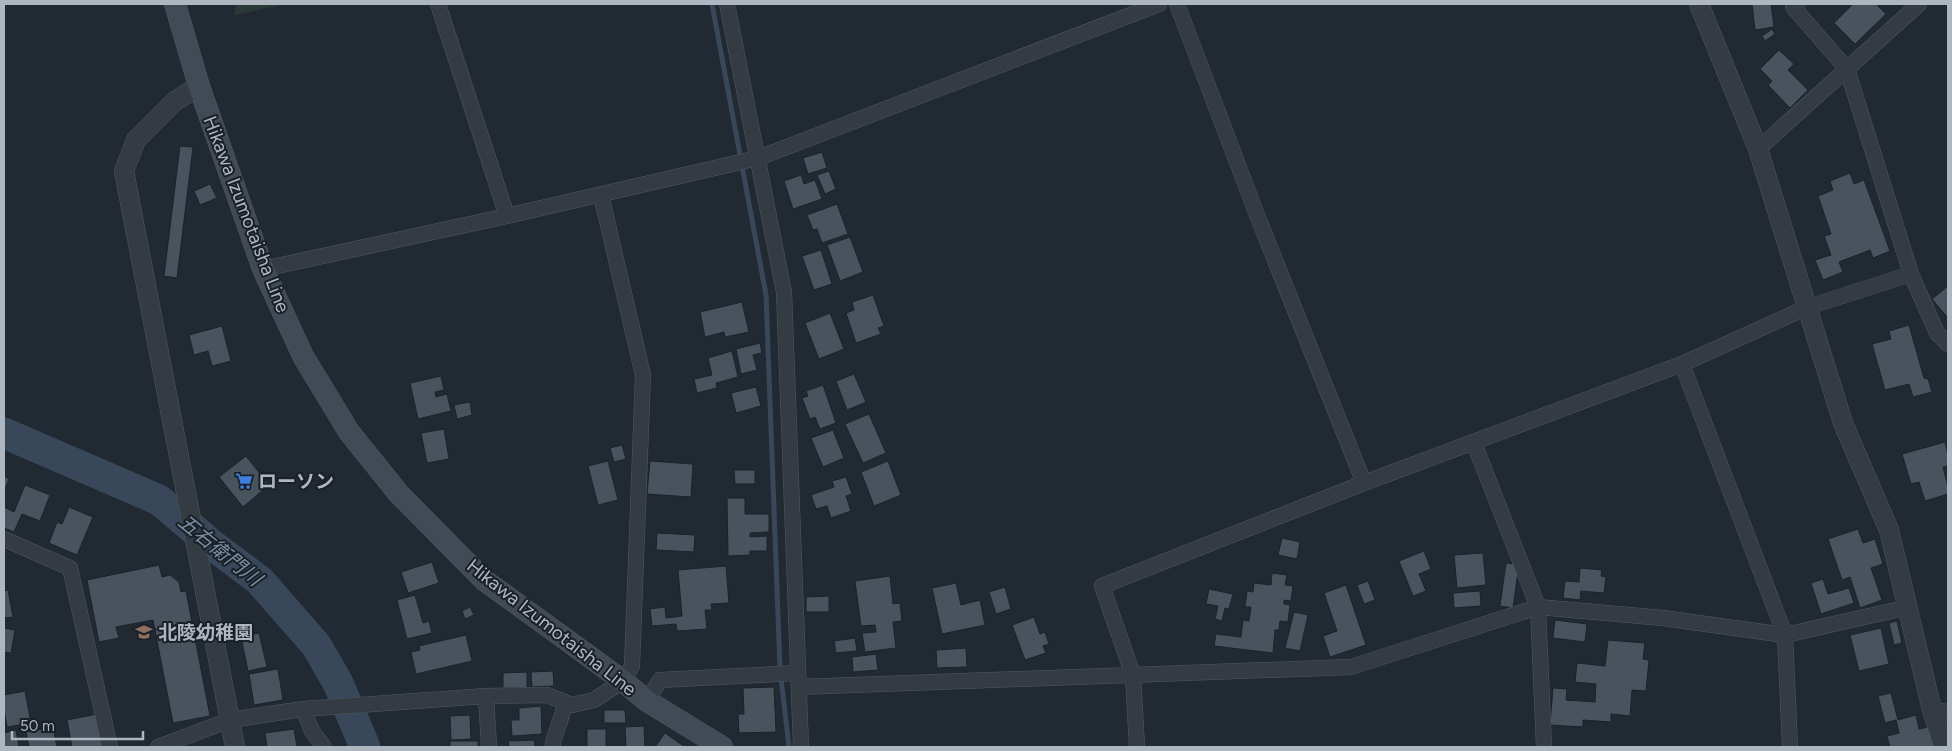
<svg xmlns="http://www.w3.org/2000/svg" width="1952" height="751" font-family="Figtree,'Noto Sans JP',sans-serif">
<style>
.park{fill:#293938}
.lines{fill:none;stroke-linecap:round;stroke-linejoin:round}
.stream{stroke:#38475a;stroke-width:5}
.river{stroke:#38475a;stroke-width:31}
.building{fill:#49535e;stroke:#1b222a}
.minor-casing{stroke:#515961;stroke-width:16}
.tertiary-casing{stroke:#515961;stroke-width:20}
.secondary-casing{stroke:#515961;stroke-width:22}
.minor{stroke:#343b43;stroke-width:15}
.tertiary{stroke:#343b43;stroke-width:19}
.secondary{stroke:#424a56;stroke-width:21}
.labels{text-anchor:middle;stroke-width:4;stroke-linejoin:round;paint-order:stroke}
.street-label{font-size:19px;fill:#aeb6c0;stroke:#1a2027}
.poi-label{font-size:19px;font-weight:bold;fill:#aeb6c0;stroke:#1a2027;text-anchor:start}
.water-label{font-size:20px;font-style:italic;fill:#7a8ea5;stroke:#1a2027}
</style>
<rect width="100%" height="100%" fill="#212932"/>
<path class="park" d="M236,4H287L234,15Z"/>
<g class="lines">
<path class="stream" d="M712,4L766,295L780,669L789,747"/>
<path class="river" d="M4,433L159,500L211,544L260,581L316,645L338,683L365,747"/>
</g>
<path class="building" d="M1752,4H1771L1774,27L1755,30Z
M1853,4H1876L1886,14L1855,44L1834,23Z
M1772,29L1775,34L1765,41L1762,36Z
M1779,50L1794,64L1788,70L1808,90L1790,108L1768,85L1772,81L1760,69Z
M180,146L193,147L177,278L164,276Z
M822,152L827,168L808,174L803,158Z
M829,171L836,189L825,194L817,175Z
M1850,173L1854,184L1864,180L1890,251L1873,258L1870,250L1839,262L1843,272L1823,280L1815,260L1831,255L1824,236L1831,234L1818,196L1833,190L1830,181Z
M801,175L804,184L815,180L822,199L793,209L784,181Z
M210,184L217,198L200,205L194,191Z
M837,204L848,234L822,243L817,229L813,230L807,215Z
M850,237L863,272L840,281L827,245Z
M821,250L832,284L814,290L802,256Z
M1948,286V318L1932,299Z
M873,295L884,326L878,328L881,334L856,343L846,313L854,310L852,302Z
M742,302L749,332L725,337L724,332L705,337L700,312Z
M830,313L844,349L819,359L805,323Z
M1909,325L1924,378L1928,379L1932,392L1913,397L1909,384L1885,390L1872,344L1891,339L1889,331Z
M222,326L231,361L212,366L208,351L194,355L189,335Z
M760,343L762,353L753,355L757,370L741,374L736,349Z
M732,351L738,377L716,383L717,388L697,393L694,379L712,375L708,358Z
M854,374L866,402L847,410L836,381Z
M441,376L444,390L435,392L436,397L447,394L451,411L418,419L410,383Z
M823,385L836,423L820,429L815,417L810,419L802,398L808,396L806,391Z
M756,387L761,406L736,413L731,393Z
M470,402L472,415L457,419L454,405Z
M869,414L886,453L863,463L845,424Z
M444,429L449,459L427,463L421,433Z
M833,430L844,458L823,467L811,438Z
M1945,442L1948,455V466L1943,467L1948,487V494L1925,501L1919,482L1911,484L1902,454Z
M622,445L626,459L614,462L610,448Z
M246,456L269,485L243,507L219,477Z
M608,461L618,500L598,505L588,466Z
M650,461L693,464L691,497L647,494Z
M888,461L901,495L874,506L861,472Z
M734,470H755V484H735Z
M4,476L9,479L4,492Z
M846,477L852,494L846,496L851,511L831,518L827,506L816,509L811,495L834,487L832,481Z
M25,485L50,495L40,521L22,514L14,532L4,528V507L14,512Z
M727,498H745V514H769V532L750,533V537L767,536V551H750V555L728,556Z
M69,507L93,517L77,555L49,543L57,522L62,524Z
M1858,529L1863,543L1875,539L1883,564L1871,568L1882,600L1860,608L1850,577L1842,580L1828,539Z
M657,533L695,535L694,552L656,550Z
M1282,538L1300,542L1297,559L1278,555Z
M1424,551L1431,569L1419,574L1426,591L1413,596L1399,561Z
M1483,553L1486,585L1457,588L1454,555Z
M432,562L439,583L408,593L401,572Z
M1506,563L1519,564L1513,608L1500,606Z
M159,565L162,577L170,575L179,582L181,592L186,591L210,716L173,723L153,620L116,627L119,638L99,642L87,580Z
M726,566L729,603L711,604L712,610H705L707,629L677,631L676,624L652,626L650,609L665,607L666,618L682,616L678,570Z
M1580,568L1602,570L1601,576L1606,577L1604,593L1581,591L1580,600L1563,598L1565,581L1579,582Z
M1272,573L1287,575L1285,585L1293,586L1291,601L1284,600V604L1290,605L1288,622L1280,621L1279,630H1275L1273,653L1214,646L1216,634L1241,637L1243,620L1249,621L1251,607H1245L1247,591L1253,592L1254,583L1271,585Z
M890,576L893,604L900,603L902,621L893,622L896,648L865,652L862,633L876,632L875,625L861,626L855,581Z
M1823,579L1828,594L1849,588L1854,603L1821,614L1811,583Z
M1368,581L1375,600L1364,604L1357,585Z
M956,583L961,605L980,600L985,625L942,634L932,588Z
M1346,585L1366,645L1330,657L1323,636L1337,631L1324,593Z
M1005,587L1011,609L996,614L989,592Z
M1209,589L1233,594L1229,609L1225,608L1222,621L1215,619L1218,606L1206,604Z
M8,590L13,617L4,618V591Z
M1480,591L1481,606L1454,608L1453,593Z
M415,595L423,623L429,621L432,633L407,639L397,600Z
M829,596V612H806V597Z
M470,607L474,615L465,619L462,611Z
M1294,612L1308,615L1300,651L1285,648Z
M1034,617L1040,634L1045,632L1049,644L1043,646L1046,653L1025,660L1012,625Z
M1555,620L1587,624L1585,642L1553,638Z
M1897,621L1902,643L1894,645L1889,623Z
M4,628L15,630L11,653L4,652Z
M1881,628L1889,664L1859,671L1850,635Z
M259,633L267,667L248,671L241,637Z
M466,635L472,661L416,674L411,652L420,650L419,646Z
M855,638L857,651L836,653L834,641Z
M1608,640L1645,643L1643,659L1649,660L1646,691L1632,690L1630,716L1611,714V722L1583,720V727L1550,725L1553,688L1567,689L1566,700L1595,702L1596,684L1575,682L1577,663L1605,666Z
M966,648L967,667L937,668L936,650Z
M876,654L878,670L853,672L852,657Z
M278,669L283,700L254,705L249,674Z
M553,671L554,686L532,687L531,672Z
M527,672V688H503V673Z
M774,687L776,732L739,733L738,714H744L743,688Z
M25,691L31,723L7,727L4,709V695Z
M1891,693L1898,720L1916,715L1919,729L1929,727L1934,747H1890L1887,736L1899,733L1896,720L1885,723L1878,696Z
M541,706L542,734L512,736L511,720H519V708Z
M604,710H625L626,723H604Z
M97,714L102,747H72L67,720Z
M470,715L471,739L451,740L450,716Z
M644,726L645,747H626L625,727Z
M53,727L57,747H29L26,732Z
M294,729L297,747H267L265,733Z
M587,729H606V747H587Z
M16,730L19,747H4V733Z
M665,733L685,747H655Z
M534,740L535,747H509L508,741Z
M450,741H478V747H450Z"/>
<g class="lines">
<g class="minor-casing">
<path id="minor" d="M438,4L507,216
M727,4L784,292L801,747
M1177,4L1257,215L1364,483
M1797,4L1793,7L1847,69L1911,274L1937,333L1948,344
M1758,149L1919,4
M263,269L507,216L758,158L1159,4
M1682,364L1785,635L1790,747
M1474,443L1538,607L1544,747
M4,539L70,568L110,747
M799,687L1351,667L1538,607L1663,618L1785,635L1909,607
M486,696L489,747
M647,701L660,680L798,673
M303,709L312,731L324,747
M1932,710L1948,712
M158,747L230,720L303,709L486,696L547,695L572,705L594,700L623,681L632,666L643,375L601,195
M553,747V742L566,703
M1137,747L1133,675L1102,586L1364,483L1682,364L1808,307L1911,274"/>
</g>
<g class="tertiary-casing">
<path id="tertiary" d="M1699,4L1758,149L1843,423L1889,530L1932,710L1944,747
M199,86L175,101L136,140L124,171L235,747"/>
</g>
<g class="secondary-casing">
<path id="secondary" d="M175,4L199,86L263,269L303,356L349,432L399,494L484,580L623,681L647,701L722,747"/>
</g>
<use href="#minor" class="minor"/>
<use href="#tertiary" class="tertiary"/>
<use href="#secondary" class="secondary"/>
</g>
<defs>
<g id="supermarket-bare" transform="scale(1.35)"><path d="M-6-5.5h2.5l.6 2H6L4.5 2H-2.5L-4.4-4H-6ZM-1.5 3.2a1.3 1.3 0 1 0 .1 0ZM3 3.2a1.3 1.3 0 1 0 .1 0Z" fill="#3f7fe0" stroke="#1a2027" stroke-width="2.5" paint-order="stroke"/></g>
<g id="school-bare" transform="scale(1.35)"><path d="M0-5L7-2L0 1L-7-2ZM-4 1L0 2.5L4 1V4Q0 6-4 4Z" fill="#8d6e63" stroke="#1a2027" stroke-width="2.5" paint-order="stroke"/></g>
</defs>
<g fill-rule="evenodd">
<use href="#supermarket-bare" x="244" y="481"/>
<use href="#school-bare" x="144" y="632"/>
</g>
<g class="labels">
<g class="street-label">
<text transform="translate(247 214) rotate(69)" y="7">Hikawa Izumotaisha Line</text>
<text transform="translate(552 627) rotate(38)" y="7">Hikawa Izumotaisha Line</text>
</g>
<g class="poi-label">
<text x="258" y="488">ローソン</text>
<text x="158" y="639">北陵幼稚園</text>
</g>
<g class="water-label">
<text transform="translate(220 550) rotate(39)" y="7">五右衛門川</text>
</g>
</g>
<rect width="1952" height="751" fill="none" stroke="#aeb6c0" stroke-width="10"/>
<path d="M12 731v8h131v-8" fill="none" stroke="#aeb6c0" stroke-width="2.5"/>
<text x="20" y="731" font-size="15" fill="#aeb6c0" stroke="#1a2027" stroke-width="4" paint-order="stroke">50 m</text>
</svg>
